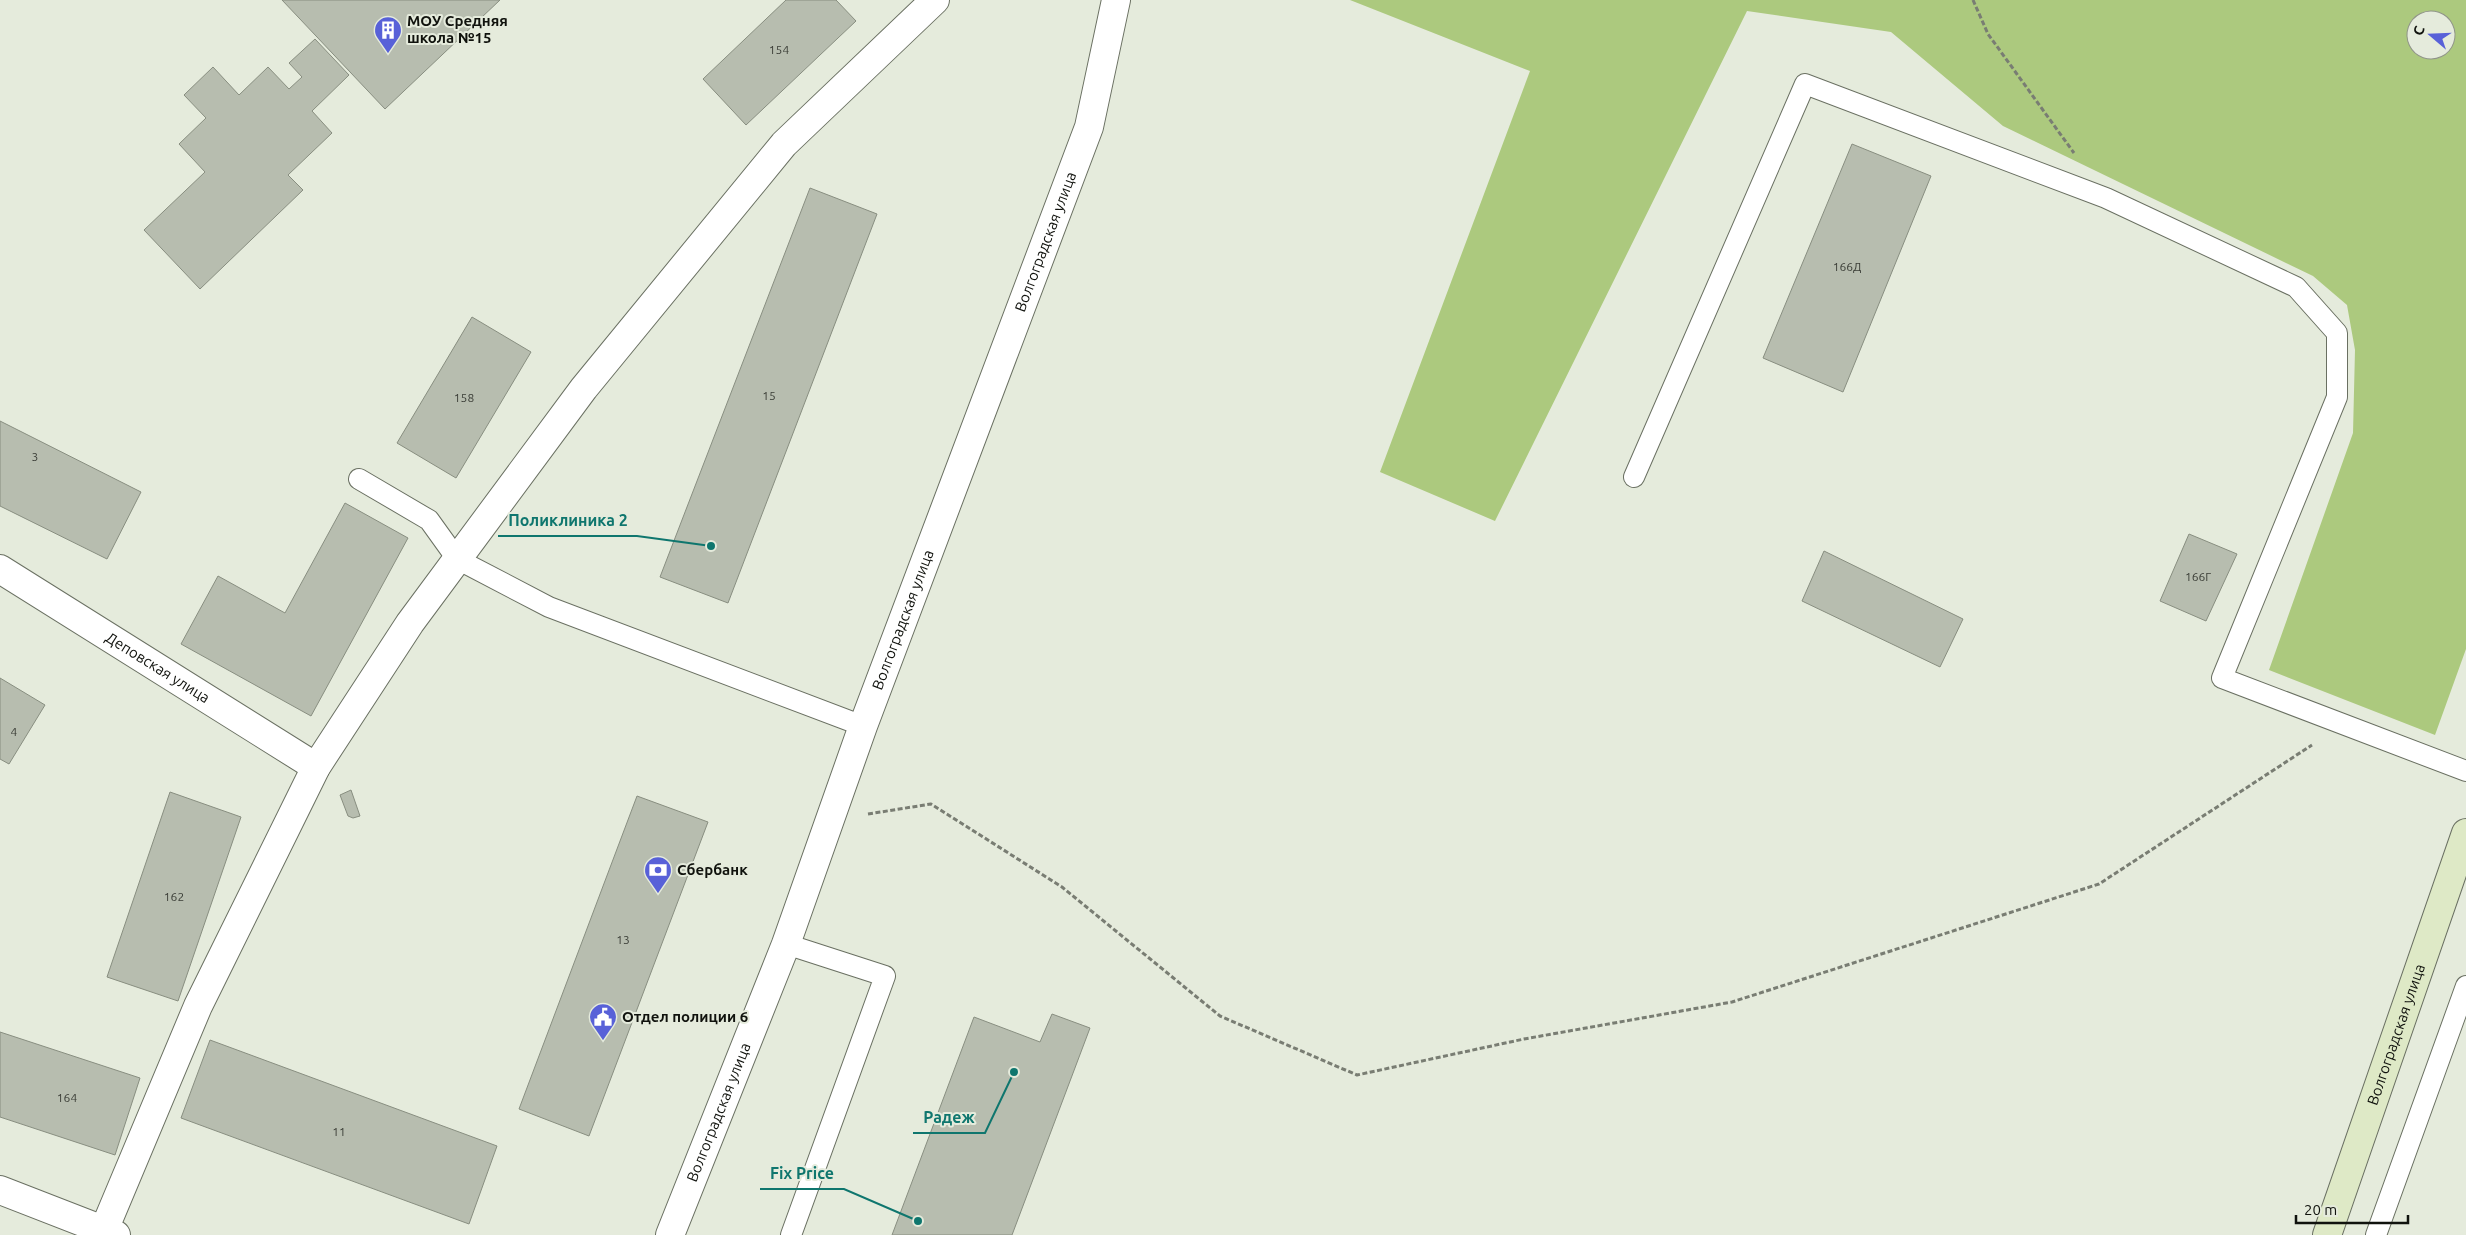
<svg xmlns="http://www.w3.org/2000/svg" width="2466" height="1235" font-family="Ubuntu,sans-serif">
<style>
.green{fill:#acc97e;fill-rule:evenodd}
.building{fill:#b7bdaf;stroke:#888e80}
.lines{fill:none;stroke-linecap:round;stroke-linejoin:round}
.lane-casing{stroke:#6a7062;stroke-width:22}
.street-casing{stroke:#6a7062;stroke-width:30}
.secondary-casing{stroke:#6a7062;stroke-width:30}
.path{stroke:#797d73;stroke-width:3;stroke-dasharray:5 2.5;stroke-linecap:butt}
.lane{stroke:#fff;stroke-width:20}
.street{stroke:#fff;stroke-width:28}
.secondary{stroke:#dee9c6;stroke-width:28}
.labels{text-anchor:middle;stroke-width:4;stroke-linejoin:round;paint-order:stroke}
.number-label{font-size:12px;fill:#3a3d36}
.poi-label{font-size:15px;font-weight:bold;fill:#10120d;stroke:#e5ebdc;text-anchor:start}
.street-label{font-size:15px;fill:#10120d;stroke:#e5ebdc}
.leader{fill:none;stroke:#0f766e;stroke-width:2}
.callout-dot{fill:#0f766e;stroke:#e5ebdc;stroke-width:2}
.callout-label{font-size:16px;text-anchor:middle;font-weight:bold;fill:#0f766e;stroke:#e5ebdc;stroke-width:4;stroke-linejoin:round;paint-order:stroke}
</style>
<rect width="100%" height="100%" fill="#e5ebdc"/>
<path class="green" d="M1350,0H2466V649L2435,735L2269,670L2353,433L2355,350L2347,305L2313,276L2003,126L1891,32L1747,11L1495,521L1380,472L1530,71ZM2416,20H2446V50H2416Z"/>
<path class="building" d="M282,0H500L385,109Z
M786,0H836L856,21L746,125L703,79Z
M315,39L349,75L312,111L332,133L288,175L303,190L200,289L144,230L205,172L179,144L206,118L184,95L213,67L239,95L268,67L289,89L302,77L289,63Z
M1852,144L1931,176L1843,392L1763,358Z
M810,188L877,214L728,603L660,577Z
M472,317L531,352L456,478L397,443Z
M0,421L141,492L107,559L0,506Z
M345,503L408,538L311,716L181,644L218,576L285,613Z
M2189,534L2237,554L2206,621L2160,601Z
M1824,551L1963,619L1940,667L1802,601Z
M0,678L45,705L9,764L0,759Z
M351,790L360,816L353,818L348,816L340,795Z
M170,792L241,817L178,1001L107,977Z
M637,796L708,822L589,1136L519,1109Z
M1052,1014L1090,1028L1012,1235H892L974,1017L1040,1042Z
M0,1032L140,1078L115,1155L0,1117Z
M210,1040L497,1146L469,1224L181,1118Z"/>
<g class="lines">
<g class="lane-casing">
<path id="lane" d="M1634,477L1805,84L2106,198L2296,287L2337,333V397L2222,678L2466,771
M359,479L429,520L457,559L549,607L863,726
M786,944L885,976L791,1235
M2376,1235L2466,986"/>
</g>
<g class="street-casing">
<g id="street">
<path id="s1" d="M0,569L316,767"/>
<path d="M0,1190L116,1235"/>
<path d="M104,1230L198,1006L316,767L410,623L584,388L784,144L935,0"/>
<path id="s2" d="M670,1235L786,944L863,726L1089,127L1116,0"/>
</g>
</g>
<g class="secondary-casing">
<g id="secondary">
<path id="s3" d="M2327,1235L2466,833"/>
</g>
</g>
<path class="path" d="M1973,0L1988,34L2074,153
M868,814L931,804L1062,887L1220,1016L1357,1075L1524,1039L1732,1002L2099,884L2312,745"/>
<use href="#lane" class="lane"/>
<use href="#street" class="street"/>
<use href="#secondary" class="secondary"/>
</g>
<defs>
<g id="building-pin" transform="scale(1.4375)"><path d="M0 17L-7.5 6A9.5 9.5 0 1 1 7.5 6Z" fill="#5861d8" stroke="#e5ebdc"/><path d="M-4-6H4V6H1V3H-1V6H-4ZM-2.5-4.3h1.7v1.8h-1.7ZM.8-4.3h1.7v1.8H.8ZM-2.5-1h1.7V.8h-1.7ZM.8-1h1.7V.8H.8Z" fill="#fff"/></g>
<g id="bank-pin" transform="scale(1.4375)"><path d="M0 17L-7.5 6A9.5 9.5 0 1 1 7.5 6Z" fill="#5861d8" stroke="#e5ebdc"/><path d="M-6-4H6V4H-6ZM0-2.3a2.3 2.3 0 1 0 0 4.6a2.3 2.3 0 1 0 0-4.6Z" fill="#fff"/></g>
<g id="civic-pin" transform="scale(1.4375)"><path d="M0 17L-7.5 6A9.5 9.5 0 1 1 7.5 6Z" fill="#5861d8" stroke="#e5ebdc"/><path d="M-.6-6.5H3V-4.5H.6V-3L4-1V1h2V6H-6V1h2V-1L-.6-3ZM-1.2 2.5V6h2.4V2.5Z" fill="#fff"/></g>
</defs>
<g fill-rule="evenodd">
<use href="#building-pin" x="388" y="30"/>
<use href="#bank-pin" x="658" y="870"/>
<use href="#civic-pin" x="603" y="1017"/>
</g>
<g class="labels">
<g class="number-label">
<text x="779" y="54">154</text>
<text x="1847" y="271">166Д</text>
<text x="769" y="400">15</text>
<text x="464" y="402">158</text>
<text x="35" y="461">3</text>
<text x="2198" y="581">166Г</text>
<text x="14" y="736">4</text>
<text x="174" y="901">162</text>
<text x="623" y="944">13</text>
<text x="67" y="1102">164</text>
<text x="339" y="1136">11</text>
</g>
<g class="poi-label">
<text x="407" y="26">МОУ Средняя<tspan x="407" dy="17">школа №15</tspan></text>
<text x="677" y="875">Сбербанк</text>
<text x="622" y="1022">Отдел полиции 6</text>
</g>
<g class="street-label">
<text dy="5" stroke="none"><textPath href="#s2" startOffset="1062">Волгоградская улица</textPath></text>
<text dy="5" stroke="none"><textPath href="#s2" startOffset="658">Волгоградская улица</textPath></text>
<text dy="5" stroke="none"><textPath href="#s1" startOffset="186">Деповская улица</textPath></text>
<text dy="5" stroke="none"><textPath href="#s3" startOffset="212">Волгоградская улица</textPath></text>
<text dy="5" stroke="none"><textPath href="#s2" startOffset="132">Волгоградская улица</textPath></text>
</g>
</g>
<path class="leader" d="M711 546L637 536H498M1014 1072L985 1133H913M918 1221L844 1189H760"/>
<g class="callout-dot">
<circle cx="711" cy="546" r="5"/>
<circle cx="1014" cy="1072" r="5"/>
<circle cx="918" cy="1221" r="5"/>
</g>
<g class="callout-label">
<text x="568" y="526">Поликлиника 2</text>
<text x="949" y="1123">Радеж</text>
<text x="802" y="1179">Fix Price</text>
</g>
<g transform="translate(2431 35) rotate(289)"><circle r="24" fill="#e5ebdc" stroke="#909489"/>
<path d="M0-4L9 19L0 12L-9 19Z" fill="#5861d8"/>
<text y="-8" font-size="14" font-weight="bold" text-anchor="middle" fill="#10120d">С</text>
</g>
<path d="M2296 1215v8h112v-8" fill="none" stroke="#10120d" stroke-width="2.5"/>
<text x="2304" y="1215" font-size="15" fill="#10120d" stroke="#e5ebdc" stroke-width="4" paint-order="stroke">20 m</text>
</svg>
